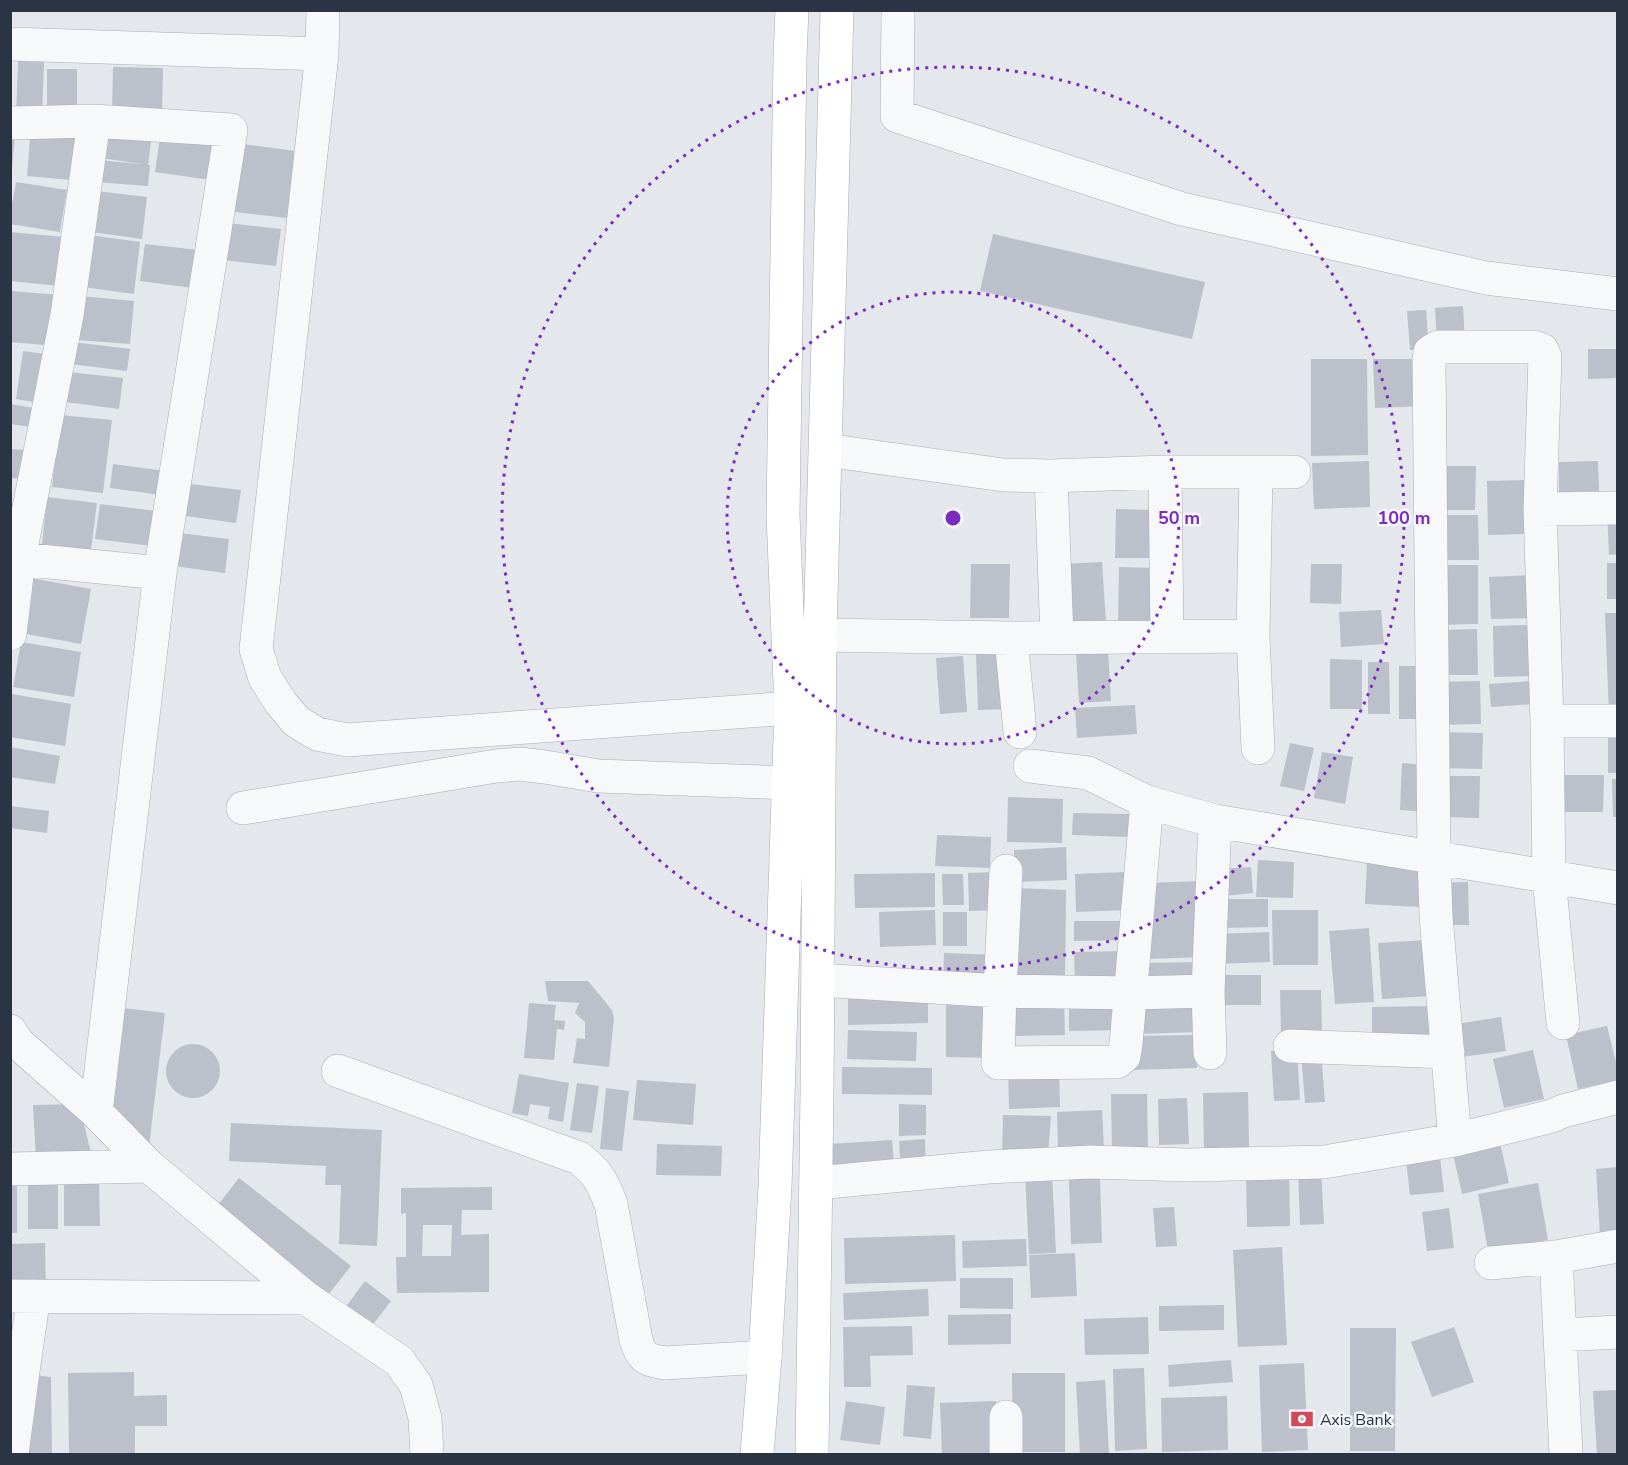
<svg xmlns="http://www.w3.org/2000/svg" width="1628" height="1465" font-family="'Nunito Sans',sans-serif">
<style>
.building{fill:#bbc0ca;fill-rule:evenodd}
.lines{fill:none;stroke-linecap:round;stroke-linejoin:round}
.minor-casing{stroke:#a9aeb7;stroke-width:34}
.major-casing{stroke:#a3abb8;stroke-width:34}
.minor{stroke:#f7f8fa;stroke-width:33}
.major{stroke:#fff;stroke-width:33}
.ring{fill:none;stroke:#7b2cbf;stroke-width:3;stroke-dasharray:3 6}
.labels{text-anchor:middle;stroke-width:5;stroke-linejoin:round;paint-order:stroke}
.poi-label{font-size:16px;fill:#2b3445;stroke:#f4f6f9;text-anchor:start}
.centre{fill:#7b2cbf;stroke:#f4f6f9;stroke-width:3}
.ring-label{font-size:18px;text-anchor:middle;font-weight:bold;fill:#7b2cbf;stroke:#f4f6f9;stroke-width:5;stroke-linejoin:round;paint-order:stroke}
</style>
<rect width="100%" height="100%" fill="#e4e7ec"/>
<path class="building" d="M18,61L44,62L42,118L16,117Z
M113,67L163,68L162,112L112,110Z
M47,69H77V117L47,118Z
M31,127L87,132L82,181L27,176Z
M98,127L152,134L148,165H150L148,186L95,182L97,160L142,164L94,157Z
M10,134L15,135L12,169H10Z
M160,138L215,145L211,180L155,172Z
M243,144L296,151L287,218L235,212Z
M16,182L67,190L60,232L10,224V215Z
M96,191L147,197L142,239L91,232Z
M227,223L281,229L276,266L222,260Z
M10,232L64,237L59,286L10,281Z
M993,234L1205,282L1192,339L980,291Z
M90,235L140,242L134,294L83,287Z
M145,244L198,250L193,288L140,281Z
M10,291L61,295L57,346L10,342Z
M81,296L134,301L130,344L77,340Z
M1463,306L1465,343L1437,344L1435,308Z
M1426,310L1429,349L1410,350L1407,311Z
M73,342L130,349L127,371L71,364Z
M1588,349H1618V378L1588,379Z
M23,351L52,355L45,404L16,399Z
M1311,359H1367L1368,455L1311,456Z
M1373,359H1420L1424,406L1375,408Z
M69,372L123,378L119,409L65,402Z
M10,404L34,408L31,427L10,424Z
M60,415L112,420L103,493L52,487Z
M10,449L26,450L24,479L10,478Z
M1369,461L1370,507L1314,509L1312,463Z
M1598,461L1599,491L1559,492V462Z
M113,464L165,471L161,495L110,488Z
M1438,466H1476L1475,510H1437Z
M1528,480L1529,534L1488,535L1487,481Z
M190,484L241,490L236,523L186,516Z
M47,497L97,503L91,550L42,544Z
M100,504L156,511L152,546L95,539Z
M1116,509L1153,510L1151,558H1115Z
M1618,511V554L1609,555L1607,512Z
M1433,515H1478L1479,560H1434Z
M179,533L229,539L225,573L174,566Z
M1102,562L1106,622L1065,624L1062,564Z
M1607,563H1618V599H1607Z
M971,564H1010L1009,618H970Z
M1311,564H1342L1341,604L1310,603Z
M1436,565H1478V624L1437,625Z
M1119,567L1154,568L1153,624H1118Z
M1529,575L1531,618L1491,619L1489,577Z
M31,578L91,589L81,644L21,633Z
M1381,610L1384,644L1341,647L1339,612Z
M1605,613H1618V714H1609Z
M1529,625L1531,676L1494,677L1493,626Z
M1477,629L1478,675H1437V630Z
M21,642L81,652L74,697L13,687Z
M1108,651L1111,701L1079,703L1076,652Z
M1009,652L1012,709L978,710L976,653Z
M963,656L967,712L940,714L936,658Z
M1330,659L1362,660V709H1330Z
M1368,662H1389L1390,714H1368Z
M1399,666H1431V719H1399Z
M1480,681L1481,724L1438,725V682Z
M1532,681L1534,704L1491,707L1489,684Z
M12,694L71,704L65,746L10,737V706Z
M1135,705L1137,734L1077,738L1075,708Z
M1608,728H1618V773H1608Z
M1442,732L1483,733L1482,769L1441,768Z
M1290,743L1314,748L1304,791L1280,786Z
M10,747L60,756L55,784L10,777Z
M1322,752L1353,757L1345,804L1314,798Z
M1402,763L1429,765L1427,812L1400,810Z
M1564,775H1604L1603,812H1564Z
M1444,776H1480L1479,818L1444,817Z
M1612,779H1618V817H1613Z
M1008,797L1063,799L1062,843L1007,842Z
M10,806L49,811L47,833L10,828Z
M1073,813L1130,814L1129,837L1072,835Z
M937,835L991,837L990,868L935,866Z
M1066,847L1067,880L1015,882L1014,850Z
M1258,860L1294,862L1293,898L1256,897Z
M1367,861L1422,863L1420,907L1365,904Z
M1251,867L1253,893L1224,896L1221,869Z
M995,872L996,910L969,911L968,873Z
M1125,872L1126,910L1076,912L1075,874Z
M935,873V907L855,908L854,874Z
M942,874H963L964,905H943Z
M1205,881L1206,957L1145,959L1143,883Z
M1468,882L1469,925H1443L1442,883Z
M1013,888L1066,890L1065,986L1011,985Z
M1220,899H1268V927L1220,928Z
M935,910L936,945L880,947L879,912Z
M1272,910H1318V965H1273Z
M943,912H967V946H943Z
M1074,921H1127V940L1074,941Z
M1369,928L1374,1002L1335,1004L1329,931Z
M1269,932L1270,962L1216,964L1215,934Z
M1426,940L1429,996L1382,999L1378,943Z
M1125,951L1126,983L1075,984L1074,952Z
M944,953L996,955L995,986L943,985Z
M1204,962V980L1142,981V963Z
M1216,975H1261V1005H1216Z
M545,981H588L612,1010L614,1018L609,1067L573,1063L577,1038L585,1039V1022L575,1013L579,1003L548,1001Z
M1280,990H1321L1322,1036L1281,1037Z
M1199,995L1200,1032L1137,1034L1136,997Z
M928,996V1023L848,1025V997Z
M946,997L992,998L991,1058L946,1057Z
M1121,998L1122,1030L1069,1031V999Z
M1013,999H1064L1065,1035L1014,1036Z
M529,1003L556,1005L554,1020L565,1021L564,1030L557,1029L554,1060L524,1058Z
M1431,1006L1432,1043L1372,1045V1007Z
M123,1008L165,1013L148,1155L109,1119Z
M1501,1017L1506,1051L1454,1058L1450,1025Z
M1607,1026L1618,1070V1080L1578,1089L1566,1035Z
M848,1030L917,1032L916,1061L847,1059Z
M1197,1035V1068L1131,1070V1036Z
M166 1071a27 27 0 1 1 54 0a27 27 0 1 1-54 0Z
M1297,1050L1300,1100L1274,1101L1271,1051Z
M1533,1050L1544,1099L1504,1108L1493,1059Z
M1321,1052L1325,1102L1305,1103L1301,1054Z
M842,1067L932,1068V1095L842,1094Z
M1059,1068L1060,1107L1009,1109L1008,1069Z
M519,1074L569,1083L563,1122L548,1119L550,1107L530,1104L528,1116L512,1113Z
M637,1080L696,1084L693,1125L633,1120Z
M577,1083L599,1086L592,1133L570,1130Z
M606,1088L629,1091L622,1151L600,1149Z
M1248,1092L1249,1148L1204,1149L1203,1093Z
M1111,1094H1147L1148,1152H1112Z
M1187,1098L1189,1144L1159,1145L1158,1099Z
M79,1104L92,1157L36,1160L33,1105Z
M899,1104L926,1105V1135L899,1136Z
M1102,1110L1104,1148L1058,1150L1057,1112Z
M1003,1115L1051,1116L1048,1155L1002,1158Z
M231,1123L382,1130L377,1246L339,1244L341,1185H325L326,1166L229,1161Z
M1498,1133L1509,1183L1462,1194L1451,1144Z
M925,1139L926,1172L901,1173L899,1141Z
M892,1140L895,1173L832,1178L830,1144Z
M657,1144L722,1146L721,1176L656,1175Z
M1439,1148L1444,1192L1410,1195L1405,1152Z
M1618,1167V1234L1600,1235L1596,1169Z
M1321,1169L1324,1224L1300,1225L1298,1170Z
M1246,1171H1289L1290,1226L1247,1227Z
M1052,1172L1056,1253L1029,1254L1025,1174Z
M239,1178L351,1266L328,1295L217,1206Z
M1100,1178L1102,1243L1071,1244L1069,1179Z
M28,1179H58V1229H28Z
M99,1179L100,1226H64V1180Z
M10,1182H17V1233H10Z
M1538,1183L1548,1240L1488,1250L1478,1194Z
M492,1187V1210H462L461,1235L489,1234V1292L397,1293L396,1257H406V1213L401,1214V1188ZM423,1225H452L451,1256H422Z
M1174,1207L1177,1246L1156,1247L1153,1208Z
M1449,1208L1454,1248L1427,1251L1422,1212Z
M955,1235L956,1281L845,1284L844,1238Z
M1026,1239L1027,1266L963,1268L962,1241Z
M45,1243L46,1290L10,1291V1244Z
M1282,1247L1287,1345L1238,1347L1233,1250Z
M1075,1253L1077,1296L1031,1298L1029,1255Z
M960,1278H1013V1309L960,1308Z
M365,1281L391,1301L371,1327L345,1308Z
M928,1289L929,1316L844,1320L843,1293Z
M1224,1305V1330L1159,1331V1306Z
M1011,1314V1344L948,1345V1315Z
M1148,1317L1149,1354L1085,1355L1084,1319Z
M912,1326L913,1355L870,1356L871,1387H844L843,1327Z
M1454,1327L1474,1382L1432,1397L1411,1342Z
M1350,1328H1396L1395,1451H1350Z
M1231,1360L1233,1382L1169,1387L1168,1365Z
M1304,1363L1308,1450L1262,1452L1259,1365Z
M1144,1368L1147,1449L1115,1451L1113,1369Z
M134,1372V1396L167,1395V1426H135V1454H69L68,1373Z
M1012,1373H1065V1452H1013Z
M27,1374L51,1377L52,1454H21Z
M1105,1380L1109,1454H1080L1076,1382Z
M907,1385L935,1387L931,1439L903,1436Z
M1618,1390V1454H1597L1593,1391Z
M1227,1396L1228,1450L1162,1452L1161,1398Z
M846,1401L885,1407L880,1445L840,1440Z
M996,1401L998,1454H942L940,1403Z"/>
<g class="lines">
<g class="minor-casing">
<path id="minor" d="M323,10L322,54L256,649L265,678L281,703L296,721L317,734L347,740L791,708
M898,10L897,116L1182,209L1486,278L1618,294
M10,44L322,54
M10,123L94,121L231,130L160,573L96,1112
M826,450L1003,475L1051,476L1165,472H1294
M1165,472L1167,637
M1256,473L1253,636L1258,748
M1051,476L1057,638
M1540,509L1618,508
M10,558L160,573
M10,634L19,559L67,315L94,121
M820,635L1011,638L1253,636
M1011,638L1020,732
M1547,721H1618
M1030,766L1088,773L1147,802L1215,821L1618,888
M243,808L496,766L520,764L545,767L598,776L789,783
M1006,871L1000,991L998,1063L1117,1062L1124,1056L1126,1044L1147,802
M818,980L1000,991L1131,993L1208,991
M10,1031L18,1043L96,1112L149,1166L306,1298L399,1361L416,1385L425,1418L427,1454
M1290,1046L1448,1052
M1210,1053L1208,991L1215,821
M338,1071L579,1158C598,1173 602,1181 611,1204L636,1340C642,1359 646,1359 664,1363L765,1357
M1455,1140L1436,916L1434,858L1429,360L1430,352L1438,347H1534L1542,350L1545,357L1540,509L1547,721L1549,877L1563,1023
M10,1169L149,1166
M816,1183L989,1167L1090,1162L1188,1165L1324,1162L1455,1140L1552,1116L1563,1111L1618,1097
M1556,1257L1566,1454
M1491,1263L1556,1257L1618,1246
M10,1296L306,1298
M1560,1335L1618,1332
M10,1363L24,1364L34,1296
M12,1454L24,1364
M1006,1454V1417"/>
</g>
<g class="major-casing">
<path id="major" d="M757,1454L765,1357L775,1187L791,708L783,515L790,57L792,10
M812,1454L817,1092L820,635L837,10"/>
</g>
<use href="#minor" class="minor"/>
<use href="#major" class="major"/>
</g>
<g class="ring">
<circle cx="953" cy="518" r="226"/>
<circle cx="953" cy="518" r="451"/>
</g>
<defs>
<g id="bank-bare" transform="scale(1.8)"><path d="M-6-4H6V4H-6ZM0-2.3a2.3 2.3 0 1 0 0 4.6a2.3 2.3 0 1 0 0-4.6Z" fill="#d1495b" stroke="#f4f6f9" stroke-width="2.5" paint-order="stroke"/></g>
</defs>
<g fill-rule="evenodd">
<use href="#bank-bare" x="1302" y="1419"/>
</g>
<g class="labels">
<g class="poi-label">
<text x="1320" y="1425">Axis Bank</text>
</g>
</g>
<circle cx="953" cy="518" r="9" class="centre"/>
<g class="ring-label">
<text x="1179" y="524">50 m</text>
<text x="1404" y="524">100 m</text>
</g>
<rect width="1628" height="1465" fill="none" stroke="#2b3445" stroke-width="24"/>
</svg>
